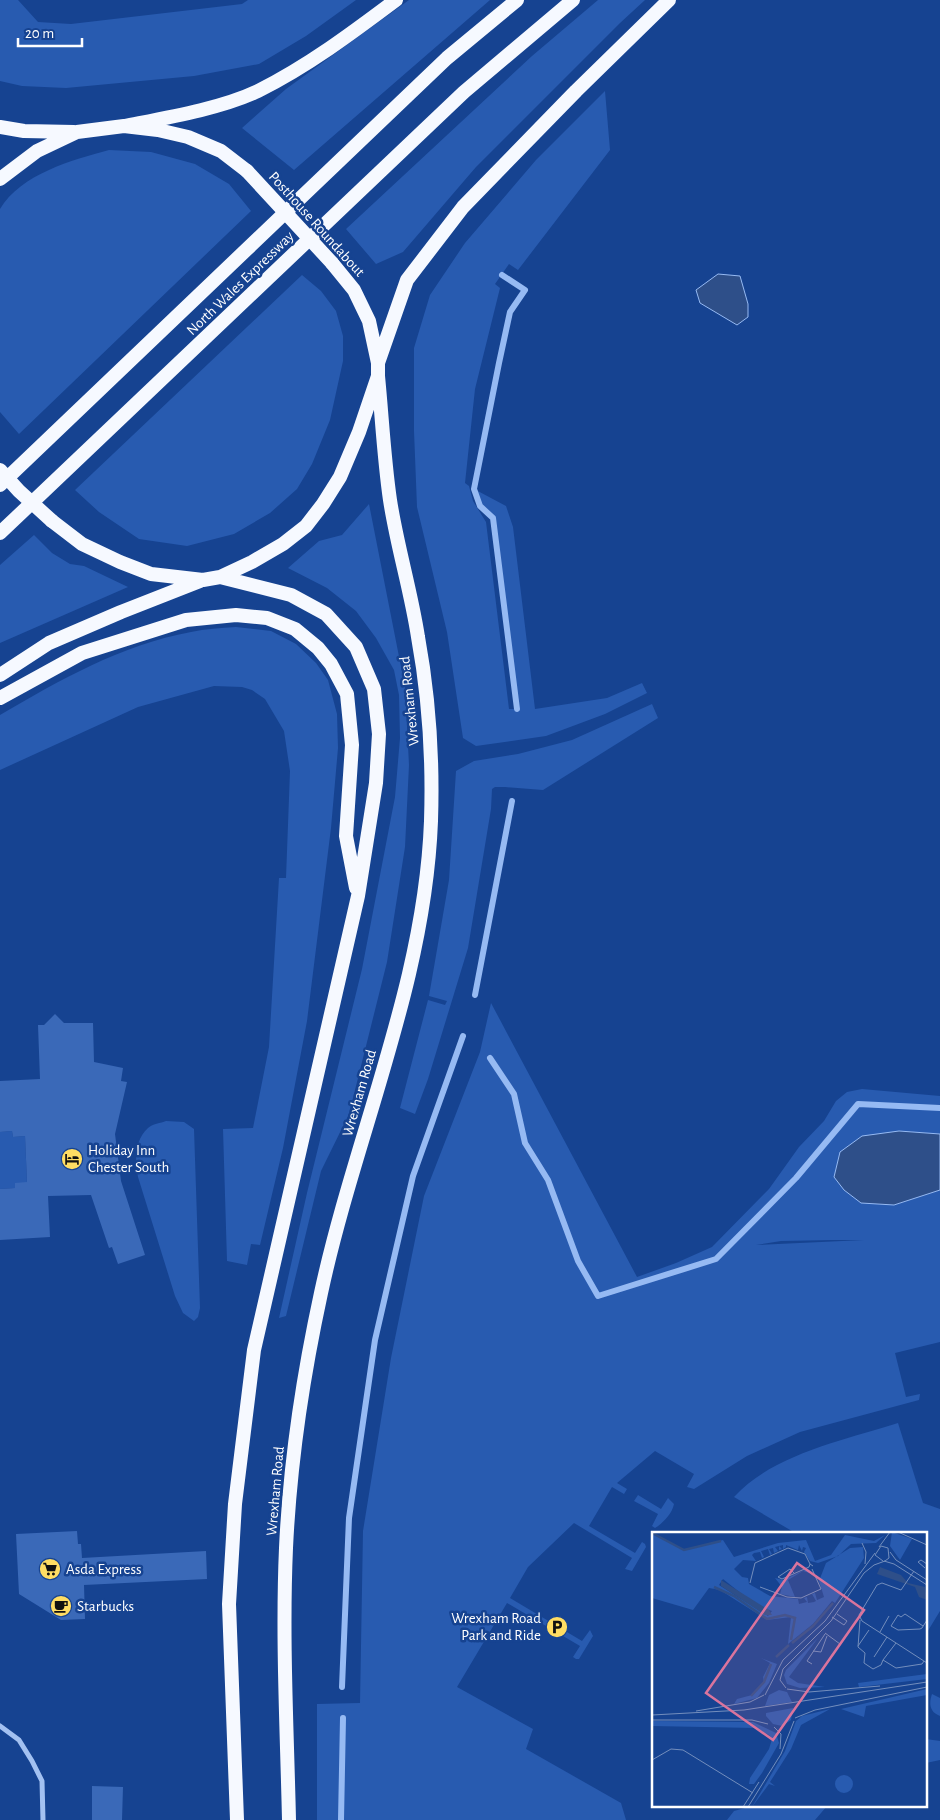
<svg xmlns="http://www.w3.org/2000/svg" width="940" height="1820" font-family="'Alegreya Sans',sans-serif">
<style>
.green{fill:#285bb0;fill-rule:evenodd}
.water{fill:#2e4f89;stroke:#96baf3}
.lines{fill:none;stroke-linecap:round;stroke-linejoin:round}
.stream{stroke:#96baf3;stroke-width:6}
.building{fill:#3a69b8}
.minor{stroke:#a3c1f1;stroke-width:5}
.trunk{stroke:#f6f9ff;stroke-width:14}
.trunk-bridge{stroke:#f6f9ff;stroke-width:14}
.labels{text-anchor:middle;stroke-width:5;stroke-linejoin:round;paint-order:stroke}
.street-label{font-size:15px;fill:#fff;stroke:#164391}
.poi-label{font-size:15px;fill:#fff;stroke:#164391;text-anchor:start}
.inset-river{fill:none;stroke:#2e4f89;stroke-width:2.5}
.inset-road{fill:none;stroke:#738ebd;stroke-width:1}
.view{fill:#da749d;fill-opacity:0.15;stroke:#da749d;stroke-width:2.5}
.inset-edge{fill:none;stroke:#fff;stroke-width:2.5}
</style>
<rect width="100%" height="100%" fill="#164391"/>
<path class="green" d="M0,0H18L38,22L71,24L242,4L248,0H356L306,36L259,64L194,76L66,88L22,86L0,81Z
M409,0H490L294,170L242,128L286,89Z
M598,0H645L620,23L476,167L403,252L376,264L346,229L532,56Z
M605,91L610,150L518,270L509,264L495,284L500,288L475,389L465,483L469,486L473,501L486,522L509,709H517L493,519L480,506L474,489L506,506L513,527L535,709L607,698L642,683L647,693L605,714L546,736L476,746L463,738L447,632L417,507L414,431V348L430,295L465,243L536,160Z
M109,150L151,152L195,164L229,184L251,211L19,434L0,412V209C21,174 72,160 109,150Z
M302,275L321,291L336,311L343,336V361L330,420L312,464L297,489L270,513L234,534L187,546L139,539L99,512L75,490Z
M369,504L405,687L409,765L405,847L387,962L349,1114L321,1171L286,1316L279,1318L307,1193L362,969L395,797L400,738L399,695L394,670L376,638L356,611L327,588L288,568L319,541L342,535Z
M34,535L52,553L70,564L84,566L128,587L0,643V565Z
M236,627L271,631L296,644L316,663L328,680L337,714L338,748L331,828L307,1021L283,1148L260,1245L251,1244L247,1265L227,1261L223,1129L253,1128L269,1047L279,878H286L290,771L284,731L265,699L252,690L242,687L214,686L138,707L0,770V715C60,680 121,645 191,632C205,629 221,628 236,627Z
M652,704L658,718L543,790L505,787H495L492,789L491,809L468,948L428,1079L415,1114L400,1108L428,1000L445,1005L447,1001L429,996L449,880L456,771L474,761L518,754L572,740Z
M491,1003L637,1277L676,1263L712,1247L769,1189L799,1147L824,1121L836,1101L847,1092L862,1089L940,1096V1134L899,1131L894,1205L940,1190V1342L895,1353L906,1397L920,1394L919,1400L800,1432L747,1456L694,1489L687,1487L694,1474L655,1451L617,1483L627,1489L624,1494L612,1487L589,1526L635,1553L642,1542L645,1544L646,1547L632,1571L625,1569L632,1558L574,1523L528,1567L510,1598L582,1641L590,1630L593,1636L579,1659H576L573,1657L580,1646L507,1603L457,1687L533,1729L526,1749L621,1803L626,1820H317V1704L360,1703L363,1531L391,1358L424,1196L480,1052ZM833,1240H864L756,1245L781,1241Z
M166,1121L184,1122L194,1129L200,1308L198,1317L194,1321L183,1313L175,1296L138,1177C135,1160 134,1141 148,1128C152,1124 161,1123 166,1121Z
M12,1131L13,1137L25,1136L27,1183L15,1188L0,1189V1132Z
M898,1423L923,1503L940,1509V1611L926,1634V1534H797L734,1497C773,1454 845,1440 898,1423Z
M638,1495L661,1509L668,1498L674,1504C672,1514 663,1523 655,1528L652,1526L658,1514L634,1501Z
M932,1694L940,1698V1716C929,1712 929,1703 932,1694Z
M926,1739L940,1741V1760L926,1763Z
M752,1806H827L815,1820H727L734,1811Z"/>
<path class="water" d="M718,274L740,276L748,304V317L737,325L700,303L696,290Z
M899,1131L940,1134V1190L894,1205L861,1203L844,1190L834,1177L840,1152L862,1136Z"/>
<g class="lines">
<path class="stream" d="M502,275L525,290L510,312L499,363L474,489L480,506L493,518L517,709
M475,995L512,801
M490,1058L514,1094L525,1143L548,1180L578,1261L598,1296L716,1259L796,1178L858,1104L940,1108
M342,1687L349,1518L375,1340L413,1176L463,1036
M341,1820L343,1718"/>
</g>
<path class="building" d="M55,1014L64,1023H93L94,1062L123,1068L121,1081L127,1082L115,1134L121,1181L145,1255L118,1264L112,1247L109,1248L91,1195L48,1196L50,1237L0,1240V1189L15,1188V1183L27,1182L25,1136L13,1137L12,1131L0,1132V1081L40,1079L38,1025H44Z
M77,1531L78,1544H81L82,1558L206,1551L207,1579L84,1585L85,1619L61,1620L19,1594L16,1534Z
M92,1786L123,1787L122,1820H92Z"/>
<g class="lines">
<path class="minor" d="M0,1726L19,1740L32,1761L42,1781L43,1820"/>
<path class="trunk" d="M124,126C165,118 220,109 258,91C308,66 352,33 396,0
M0,127L24,131L74,132
M0,179L37,151L77,132L124,126L158,130L188,137L221,151L247,171
M378,363L407,280L463,207L576,91L669,0
M0,485L447,58L517,0
M52,521L82,544L120,562L151,574L203,580L220,577L252,562L283,544L306,526L323,504L340,477L359,432L378,376V363L369,321L354,290L332,263
M0,533L464,92L573,0
M220,577L291,595L326,614L356,647L374,689L379,734L376,783L358,896L254,1350L235,1504L229,1604L237,1820
M0,675L49,643L121,612L200,581
M0,698L82,653L186,620L236,615L267,618L295,629L318,648L331,664L347,694L352,745L346,836L356,888
M289,1820C287,1730 282,1638 286,1548C290,1462 303,1376 321,1293C355,1135 425,984 431,821C433,760 429,697 418,637C411,591 397,546 390,500C384,459 382,417 378,376"/>
<path class="trunk-bridge" d="M247,171L332,263
M0,470L19,491L52,521"/>
</g>
<defs>
<g id="hotel-disc" transform="scale(1.125)"><circle r="9.5" fill="#ffdd63" stroke="#164391"/><path d="M-6-4.5h1.5V1H6V5H4.5V3h-9V5H-6ZM-4 0a1.8 1.8 0 1 1 3.6 0ZM.5 0V-2.5h3Q6-2.5 6 0Z" fill="#111"/></g>
<g id="supermarket-disc" transform="scale(1.125)"><circle r="9.5" fill="#ffdd63" stroke="#164391"/><path d="M-6-5.5h2.5l.6 2H6L4.5 2H-2.5L-4.4-4H-6ZM-1.5 3.2a1.3 1.3 0 1 0 .1 0ZM3 3.2a1.3 1.3 0 1 0 .1 0Z" fill="#111"/></g>
<g id="cafe-disc" transform="scale(1.125)"><circle r="9.5" fill="#ffdd63" stroke="#164391"/><path d="M-5.5-4.5H6V0H3Q3 3.5 0 3.5H-2.5Q-5.5 3.5-5.5 0ZM3-3.2v2h1.7v-2ZM-6 4.5H4V6H-6Z" fill="#111"/></g>
<g id="parking-disc" transform="scale(1.125)"><circle r="9.5" fill="#ffdd63" stroke="#164391"/><path d="M-3.5-5.5H1a3.5 3.5 0 0 1 0 7H-1V5.5H-3.5ZM-1-3.4V-.6H.8a1.4 1.4 0 0 0 0-2.8Z" fill="#111"/></g>
</defs>
<g fill-rule="evenodd">
<use href="#hotel-disc" x="72" y="1159"/>
<use href="#supermarket-disc" x="50" y="1569"/>
<use href="#cafe-disc" x="61" y="1606"/>
<use href="#parking-disc" x="557" y="1627"/>
</g>
<g class="labels">
<g class="street-label">
<text transform="translate(317 224) rotate(48)" y="5">Posthouse Roundabout</text>
<text transform="translate(240 283) rotate(-44)" y="5">North Wales Expressway</text>
<text transform="translate(409 701) rotate(-96)" y="5">Wrexham Road</text>
<text transform="translate(359 1093) rotate(-74)" y="5">Wrexham Road</text>
<text transform="translate(275 1491) rotate(-85)" y="5">Wrexham Road</text>
</g>
<g class="poi-label">
<text x="88" y="1155">Holiday Inn<tspan x="88" dy="17">Chester South</tspan></text>
<text x="66" y="1574">Asda Express</text>
<text x="77" y="1611">Starbucks</text>
<text x="541" y="1623" text-anchor="end">Wrexham Road<tspan x="541" dy="17">Park and Ride</tspan></text>
</g>
</g>
<g transform="translate(652 1532)">
<rect width="275" height="275" fill="#164391"/>
<path d="M240,0L260,7L248,28L238,14ZM0,1L32,18L71,8L82,25L126,11L154,8L163,29L179,23L193,3L222,9L233,3L224,11L199,12L186,24L166,31L158,29L152,20L154,16L151,15L150,19L147,13L146,18L134,13V15L131,17V13L127,14L130,17L127,18V14L123,15L126,19L122,21L121,16L117,17L120,22L118,23L116,17L109,19L112,25L110,26L108,20L102,21L100,23L104,29L91,28L82,37L90,45L96,46L97,52L118,64L146,67L147,72L155,70L152,66L155,65L156,71L162,70L164,69L160,62L163,61L165,68L172,65L167,49L174,31L198,16L211,15L212,26L183,71L180,69L161,92L136,112L139,85L115,88L68,58L57,56L41,78L0,66ZM71,47L96,67L117,78L120,79L116,84L67,53ZM155,37L161,42L151,39L136,48L143,65L128,62L130,55L123,46L131,48ZM166,106L137,145L146,151L173,155L148,156L135,152L132,143L134,138ZM109,126L125,132L117,151L105,166L82,172L85,167L100,163L112,151L111,145L118,131ZM275,142V147L207,155L206,151ZM275,157V163L214,174L212,185L189,177ZM127,158L135,160L140,170L113,174L117,163ZM141,176L139,188L130,194L121,192L114,184V181ZM178,177L149,193L139,217L118,250L123,254L117,252L100,275L133,219L144,189L150,184ZM0,189L101,190L124,201L127,211L110,241L102,252H97L98,246L117,217L120,207L117,203L104,196L0,194ZM183 252a9 9 0 1 1 18 0a9 9 0 1 1-18 0Z" fill="#285bb0" fill-rule="evenodd"/>
<path d="M228,35L249,43L256,51L273,55L275,68L267,65L263,55L225,42ZM69,48L117,78L120,83H113L69,54Z" fill="#2e4f89"/>
<path class="inset-river" d="M0,1L32,18L69,9M62,55L82,64L115,87L133,83L143,86L139,108M140,111L161,94L181,71M124,125L137,113M99,164L112,150L119,132"/>
<path class="inset-road" d="M246,0L275,13M210,11L214,20L213,32M227,15L238,0M238,20L244,28L275,48M232,29L242,32L275,53M273,36L266,30L269,28L275,32M262,39L249,58L230,51L225,53L207,83L210,89L275,131M142,41L138,37L126,45L130,47L157,35L158,32L161,34M98,51L103,31L136,16L153,22L158,32M108,55L135,65L149,66L169,57L160,37M180,85L192,93L195,89L185,82M208,88L206,115L213,121L212,131L221,137L229,133L231,128M271,94L253,82L249,85L246,83L239,94L246,98L268,97L270,96L275,88M228,100L237,84M173,101L188,112M244,111L231,128L244,136L270,132L272,129M206,114L217,98M161,119L169,120L175,104M222,125L235,105M160,132L155,129L173,102M134,156L128,148L131,137L179,89L212,41L222,33L233,29L237,26L236,16L229,14L223,23L231,29M135,157L157,160L228,154M113,163L131,128L173,89L223,21M44,179L98,170L112,163M0,183L92,178L275,150M143,186L163,178L275,155M0,188H100L116,192M122,195L129,202L128,217M0,228L19,217L31,218L101,261M91,275L107,250M96,275L129,222L142,189"/>
<path class="view" d="M145,31L212,78L121,208L54,161Z"/>
<rect width="275" height="275" class="inset-edge"/>
</g>
<path d="M18 38v8h64v-8" fill="none" stroke="#ffffff" stroke-width="2.5"/>
<text x="25" y="38" font-size="15" fill="#ffffff" stroke="#164391" stroke-width="4" paint-order="stroke">20 m</text>
</svg>
